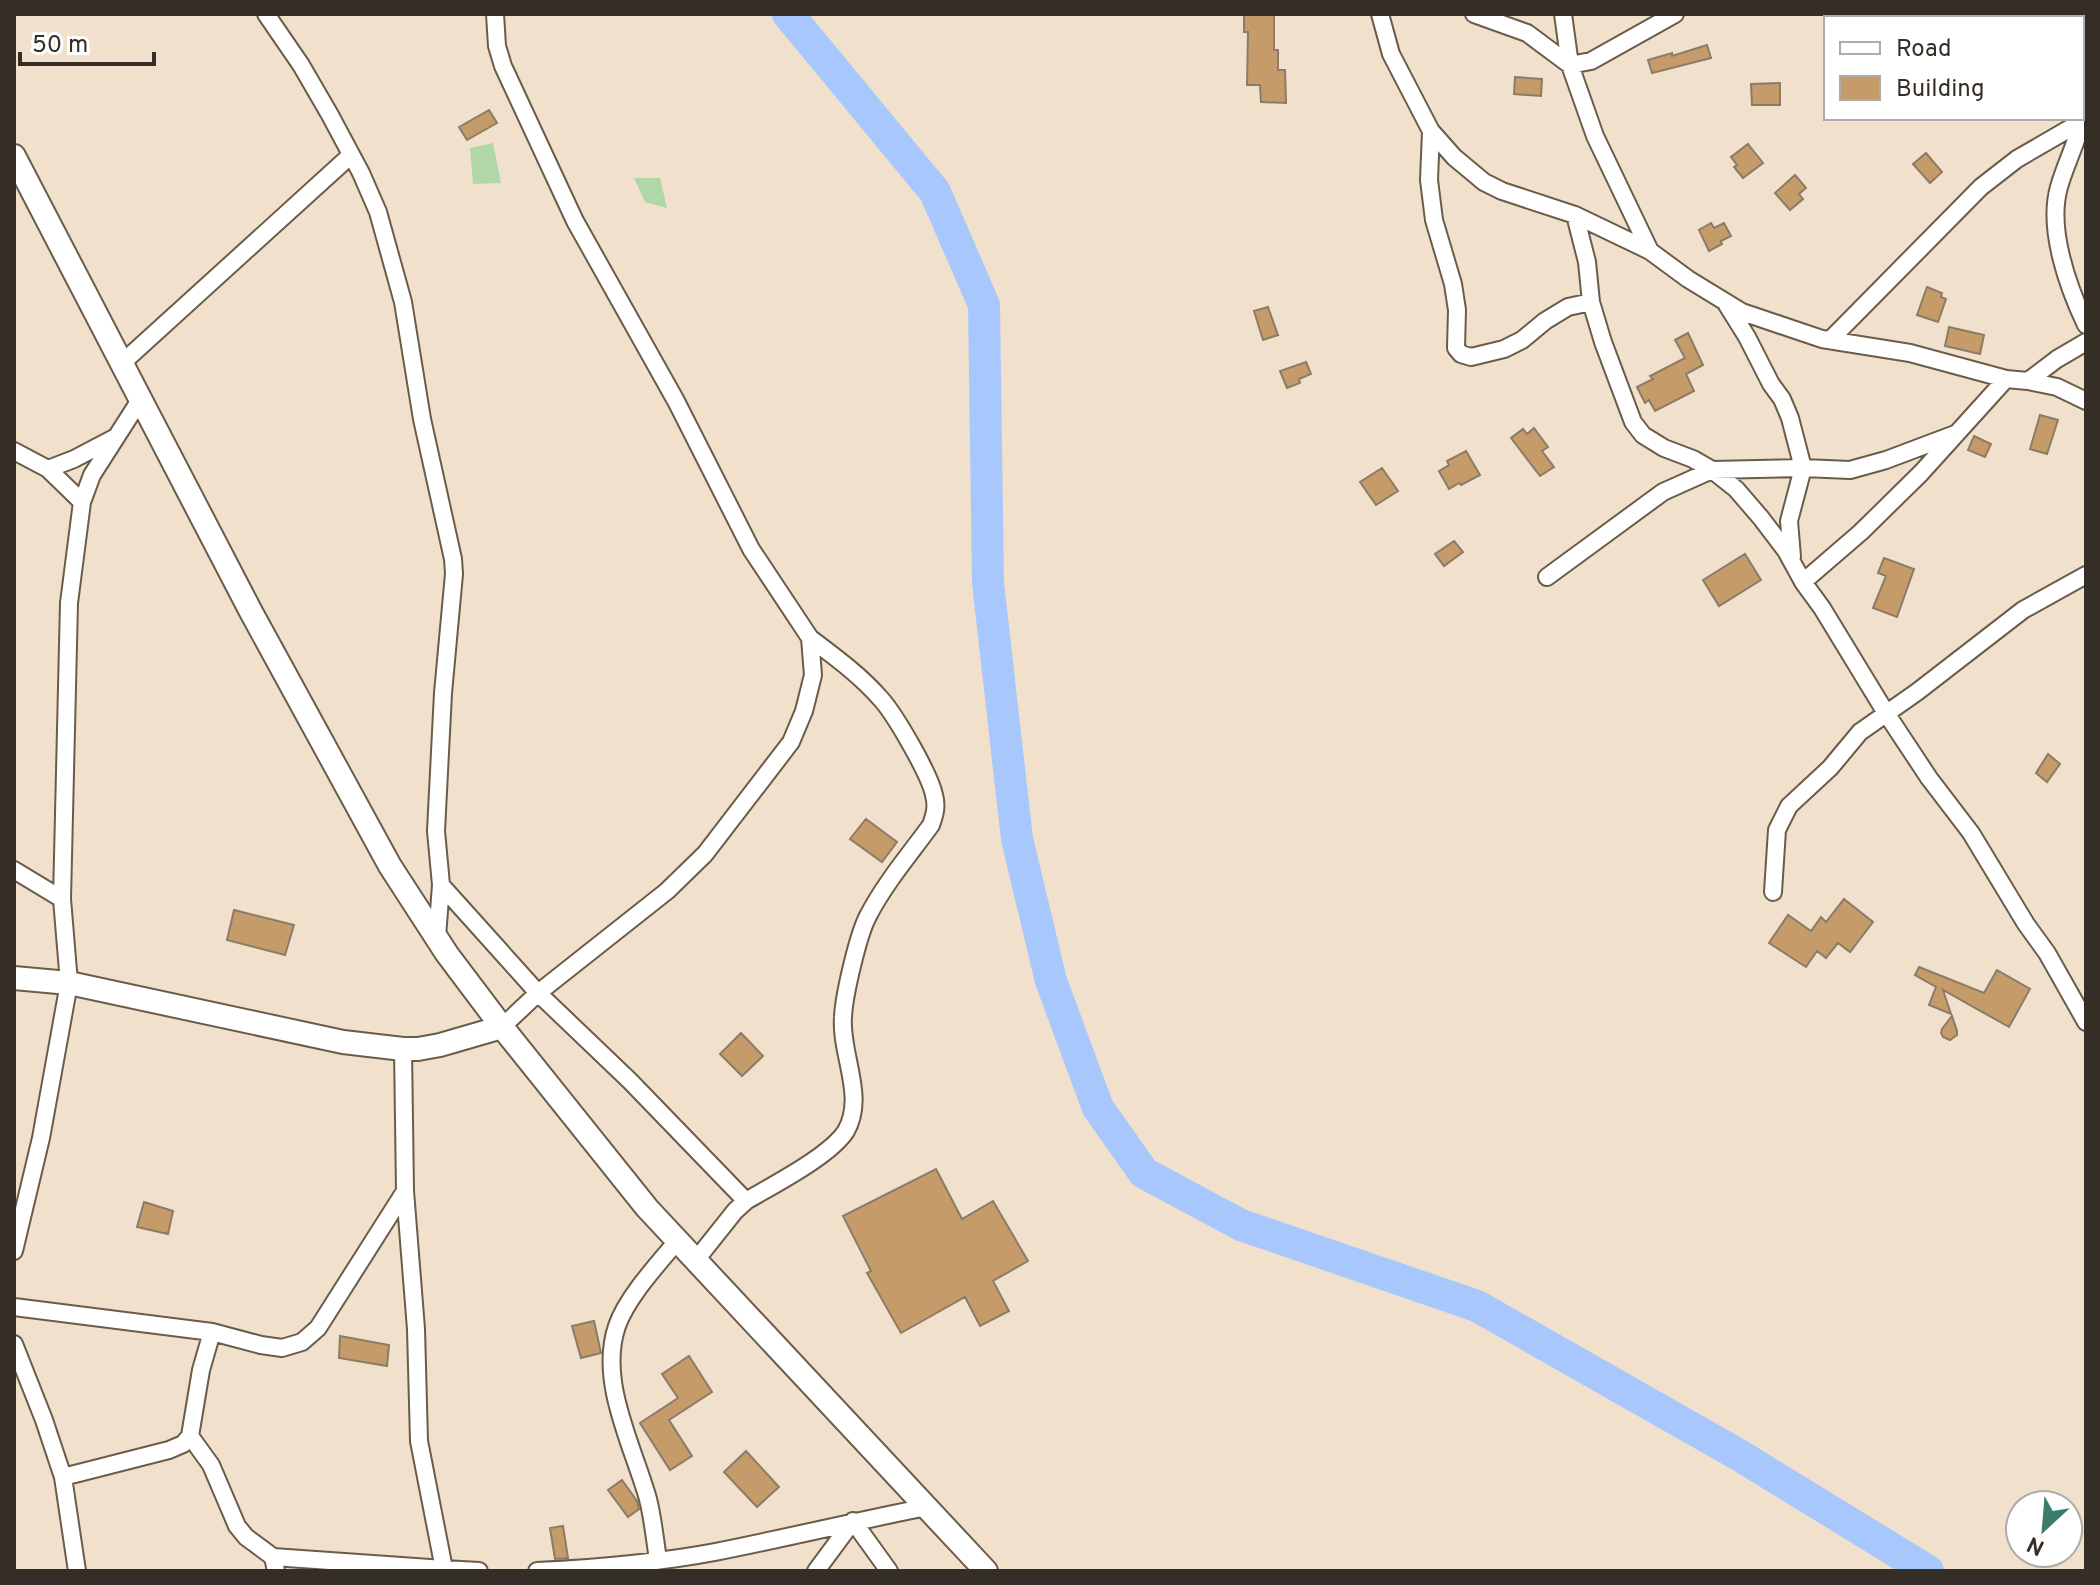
<svg xmlns="http://www.w3.org/2000/svg" width="2100" height="1585" font-family="Overpass,sans-serif">
<style>
.green{fill:#afd7a8}
.lines{fill:none;stroke-linecap:round;stroke-linejoin:round}
.river{stroke:#a8c8fd;stroke-width:32}
.building{fill:#c59c69;stroke:#8b7b68;stroke-width:2}
.street-casing{stroke:#6b5c4a;stroke-width:20}
.secondary-casing{stroke:#6b5c4a;stroke-width:26}
.street{stroke:#fff;stroke-width:16}
.secondary{stroke:#fff;stroke-width:22}
</style>
<rect width="100%" height="100%" fill="#f1e0cb"/>
<path class="green" d="M493,143L501,183L473,184L470,148Z
M634,178H660L667,208L645,202Z"/>
<g class="lines">
<path class="river" d="M788,14L935,192L984,305L988,583L1017,839L1051,981L1098,1108L1144,1173L1241,1225L1477,1306L1739,1455L1928,1571"/>
</g>
<path class="building" d="M1244,14H1274V50H1278V70H1285L1286,103L1261,102L1260,85H1247L1248,32H1244Z
M1707,45L1711,58L1652,73L1648,60L1672,53V56Z
M1515,77L1542,79L1541,96L1514,94Z
M1780,83V105H1752L1751,84Z
M489,110L497,123L467,140L459,127Z
M1748,144L1763,163L1743,178L1734,167L1737,165L1731,157Z
M1926,153L1942,172L1930,183L1913,164Z
M1795,175L1806,188L1799,194L1803,199L1790,210L1775,193Z
M1711,223L1714,228L1724,223L1731,236L1721,241L1722,244L1709,251L1699,230Z
M1927,287L1942,293L1941,297L1946,299L1938,322L1917,315Z
M1268,307L1278,335L1263,340L1254,311Z
M1949,327L1984,335L1980,354L1945,346Z
M1688,333L1703,365L1686,374L1694,391L1655,411L1649,400L1645,403L1637,387L1653,379L1650,376L1685,358L1675,340Z
M1306,362L1311,374L1299,379L1300,383L1287,388L1280,371Z
M2040,415L2058,420L2047,454L2030,449Z
M1534,428L1548,447L1542,451L1554,467L1540,476L1511,438L1523,429L1527,434Z
M1974,436L1991,444L1985,457L1968,450Z
M1466,451L1480,475L1461,485L1459,483L1449,489L1439,471L1449,465L1447,461Z
M1382,468L1398,491L1376,505L1360,482Z
M1454,541L1463,552L1444,566L1435,554Z
M1745,554L1761,580L1719,606L1703,580Z
M1884,558L1914,569L1897,617L1873,608L1886,576L1878,573Z
M2048,754L2060,764L2047,782L2036,773Z
M866,819L897,842L882,862L850,839Z
M1844,899L1873,922L1850,952L1838,943L1826,958L1817,951L1806,967L1769,943L1788,915L1811,931L1821,917L1826,922Z
M234,910L294,925L285,955L227,940Z
M1919,967L1984,993L1997,970L2030,989L2009,1027L1943,990L1951,1014L1929,1005L1936,987L1915,975Z
M1952,1016L1957,1031V1035L1950,1040L1943,1037L1941,1033L1942,1029Z
M741,1033L763,1056L742,1076L720,1054Z
M936,1169L962,1219L993,1201L1028,1261L993,1281L1009,1311L980,1326L965,1297L901,1333L867,1273L871,1271L843,1216Z
M144,1202L173,1211L168,1234L137,1227Z
M594,1321L601,1353L581,1358L572,1326Z
M340,1336L389,1345L387,1366L339,1358Z
M689,1356L712,1392L669,1420L692,1456L670,1470L640,1423L678,1398L662,1374Z
M746,1451L779,1487L757,1507L724,1472Z
M622,1480L637,1501L639,1509L628,1517L608,1490Z
M563,1526L568,1558L555,1559L550,1528Z"/>
<g class="lines">
<g class="street-casing">
<path id="street" d="M266,14L301,65L330,115L361,173L378,212L403,302L422,419L453,559L454,574L443,693L436,831L441,885L437,937
M495,14L497,46L503,66L575,221L676,401L751,549L810,638L813,675L804,711L791,742L705,854L667,891L538,993L502,1027
M1380,14L1391,54L1431,131L1454,157L1484,182L1502,191L1575,215L1650,251L1688,279L1742,312L1822,339L1910,353L2006,379L2028,381L2057,387L2086,401
M1474,14L1527,33L1570,65L1591,61L1675,14
M1563,14L1570,65L1595,136L1650,251
M2086,23C2080,49 2088,77 2085,104C2082,133 2067,159 2059,187C2047,229 2068,287 2086,325
M1431,131L1429,180L1434,220L1453,284L1457,310L1456,348L1461,354L1471,357L1504,349L1522,340L1545,321L1568,307L1591,302
M1575,215L1587,262L1591,302L1603,342L1633,422L1643,435L1664,448L1693,459L1712,470L1736,489L1761,518L1786,551L1803,582L1822,608L1886,713L1929,778L1971,833L2026,924L2047,953L2086,1022
M1727,305L1747,337L1771,384L1782,399L1790,418L1803,468L1789,521L1792,557
M1830,340L1981,187L2017,159L2086,119
M121,364L351,155
M2028,381L2057,359L2086,342
M14,451L48,469L74,459L114,438
M48,469L82,502
M1547,577L1663,492L1712,470L1803,468L1850,470L1886,460L1955,434
M1803,582L1861,532L1921,473L2006,379
M14,870L62,899
M441,885L538,993L630,1081L746,1201
M1773,892L1777,830L1789,806L1830,768L1860,732L1917,692L2023,610L2086,575
M403,1049L405,1191L416,1329L419,1441L444,1569L479,1571
M14,1251L41,1138L69,983L62,899L69,603L82,502L92,475L140,400
M696,1260L735,1211L746,1201C773,1185 830,1156 846,1131C866,1096 840,1054 843,1017C844,995 858,935 868,916C885,883 910,854 931,825C935,814 937,806 934,795C930,775 895,714 880,698C860,675 835,657 810,638
M14,1307L212,1332L261,1345L282,1348L302,1342L318,1328L405,1191
M14,1344L44,1420L63,1477L77,1571
M190,1436L211,1465L237,1526L246,1537L273,1557L276,1571
M63,1477L169,1450L183,1444L190,1436L201,1370L212,1332
M273,1557L444,1569V1571
M658,1560C655,1540 653,1519 648,1499C633,1446 598,1381 617,1326C627,1297 658,1264 678,1240
M537,1571C596,1568 657,1563 715,1552C786,1538 856,1521 927,1507
M816,1571L853,1521L889,1571"/>
</g>
<g class="secondary-casing">
<path id="secondary" d="M14,156L250,610L390,866L447,954L502,1027L647,1208L986,1571
M14,978L69,983L343,1042L403,1049H418L440,1045L502,1027"/>
</g>
<use href="#street" class="street"/>
<use href="#secondary" class="secondary"/>
</g>
<rect width="2100" height="1585" fill="none" stroke="#352e26" stroke-width="32"/>
<rect x="1824" y="16" width="260" height="104" fill="#ffffff" stroke="#aeaba8" stroke-width="2"/>
<rect x="1840" y="42" width="40" height="12" fill="#ffffff" stroke="#aeaba8" stroke-width="2"/>
<text x="1896" y="56" font-size="24" fill="#352e26">Road</text>
<rect x="1840" y="76" width="40" height="24" fill="#c59c69" stroke="#aeaba8" stroke-width="2"/>
<text x="1896" y="96" font-size="24" fill="#352e26">Building</text>
<g transform="translate(2044 1529) rotate(206)"><circle r="38" fill="#ffffff" stroke="#aeaba8" stroke-width="2"/>
<path d="M0-6L14 30L0 20L-14 30Z" fill="#3c7c6b"/>
<text y="-12" font-size="22" font-weight="bold" text-anchor="middle" fill="#352e26">N</text>
</g>
<path d="M20 52v12h134v-12" fill="none" stroke="#352e26" stroke-width="4"/>
<text x="32" y="52" font-size="24" fill="#352e26" stroke="#ffffff" stroke-width="6" paint-order="stroke">50 m</text>
</svg>
